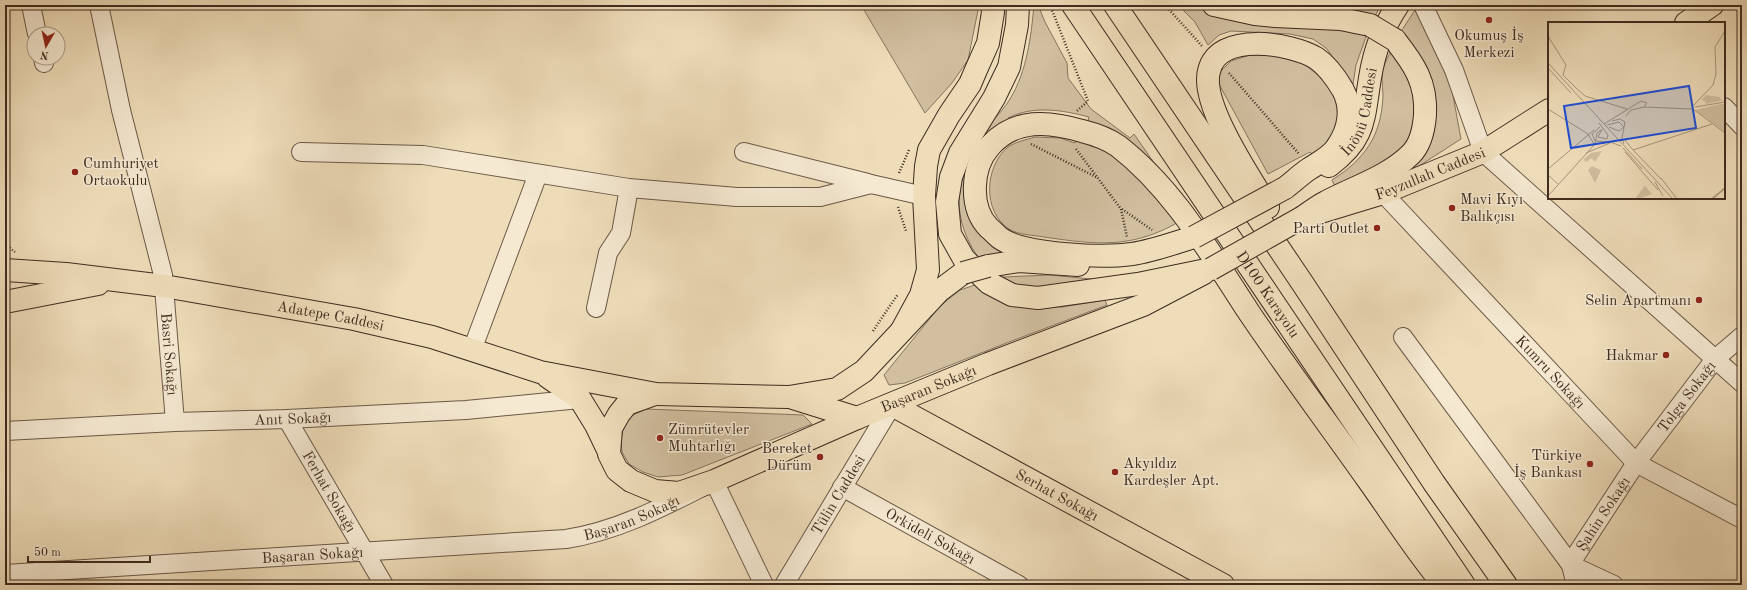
<svg xmlns="http://www.w3.org/2000/svg" width="1747" height="590" font-family="'Old Standard TT',serif">
<style>
.green{fill:#d1bfa0;stroke:#887560}
.lines{fill:none;stroke-linecap:round;stroke-linejoin:round}
.minor-casing{stroke:#6b5846;stroke-width:20}
.major-casing{stroke:#3f2b1f;stroke-width:24}
.highway-casing{stroke:#3f2b1f;stroke-width:24}
.path{stroke:#3f2b1f;stroke-width:2.5;stroke-dasharray:1 2;stroke-linecap:butt}
.minor{stroke:#f5e9d2;stroke-width:18}
.major{stroke:#efddba;stroke-width:22}
.highway{stroke:#efddba;stroke-width:22}
.major-bridge-casing{stroke:#3f2b1f;stroke-width:24;stroke-linecap:butt}
.highway-bridge-casing{stroke:#3f2b1f;stroke-width:24;stroke-linecap:butt}
.major-bridge{stroke:#efddba;stroke-width:22}
.highway-bridge{stroke:#efddba;stroke-width:22}
.poi-dot{fill:#8f2418;stroke:#f5e9d2;stroke-width:1.5}
.labels{text-anchor:middle;stroke-width:3;stroke-linejoin:round;paint-order:stroke}
.poi-label{font-size:15px;fill:#3f2b1f;stroke:#f5e9d2;text-anchor:end}
.street-label{font-size:15px;fill:#3f2b1f;stroke:#f5e9d2}
.inset-river{fill:none;stroke:#b3a085;stroke-width:2}
.inset-road{fill:none;stroke:#a9967c;stroke-width:1}
.view{fill:#1d4ed8;fill-opacity:0.15;stroke:#1d4ed8;stroke-width:2}
.inset-edge{fill:none;stroke:#3f2b1f;stroke-width:2}
</style>
<rect width="100%" height="100%" fill="#efddba"/>
<filter id="stains"><feTurbulence type="fractalNoise" baseFrequency=".005" numOctaves="4"/><feColorMatrix values="0 0 0 0 .2 0 0 0 0 .09 0 0 0 0 .02 0 0 0 .5 -.17"/></filter>
<radialGradient id="worn" r=".72"><stop offset=".6" stop-color="#630" stop-opacity="0"/><stop offset="1" stop-color="#630" stop-opacity=".3"/></radialGradient>
<path class="green" d="M861,5H979L968,60L952,83L925,113Z
M1034,5H1038L1045,22L1067,63L1068,78L1091,109L1130,138L1134,134L1159,170L1098,125L1088,121L1089,117C1062,110 1034,105 1008,118L1009,121L994,130L979,231L989,243L1010,254L978,257C946,210 958,168 990,125C996,116 1005,108 1010,99C1027,71 1031,37 1034,5Z
M1178,5H1198L1214,12L1367,34L1356,65L1353,84L1326,48L1313,39L1290,34L1231,31L1219,35L1208,45L1195,22Z
M1266,5H1381L1374,18L1351,10L1289,8Z
M1415,10L1433,40L1450,79L1461,139L1397,180L1424,155L1433,136L1435,107L1400,33Z
M1392,49L1401,59L1416,101L1412,138L1397,157L1336,189L1332,180C1365,159 1381,136 1383,97C1383,88 1381,78 1383,69C1385,62 1389,55 1392,49Z
M1250,55C1264,55 1279,55 1293,59C1312,65 1345,98 1341,120C1338,135 1325,148 1314,157L1310,152L1268,174L1220,86L1216,76L1231,61Z
M1035,137L1060,138L1075,143L1077,138L1102,149L1124,161L1182,220C1134,249 1098,245 1044,237C1033,235 1018,235 1009,229C982,211 985,167 1007,148C1014,142 1026,140 1035,137Z
M1050,275L1101,280L1036,288L1016,286L1003,277Z
M978,284L1037,307H1062L1105,300L1107,305L1009,342L905,383L889,385L884,375L940,306L960,290Z
M646,409L803,415L812,424L682,475L658,477L643,472L629,464L622,452L621,442L623,429L631,416Z"/>
<g class="lines">
<g class="minor-casing">
<g id="minor">
<path d="M31,5L37,34"/>
<path id="s1" d="M99,5L121,110L163,275L175,422"/>
<path d="M1423,5L1454,70L1483,152L1742,383"/>
<path d="M43,58L44,63"/>
<path d="M1724,107L1742,126"/>
<path d="M301,152L423,155L629,188L737,197H820L871,184L924,196"/>
<path d="M744,152L868,183"/>
<path id="s2" d="M1383,193L1636,463L1742,519"/>
<path d="M596,308L608,253L621,233L629,188"/>
<path d="M1403,337L1571,565L1614,585"/>
<path d="M472,350L538,174"/>
<path id="s3" d="M287,419L384,585"/>
<path id="s4" d="M5,431L175,422L287,419L466,410L580,399"/>
<path id="s5" d="M842,487L1019,585"/>
<path id="s6" d="M5,574L566,539C619,531 667,505 714,481L764,585"/>
<path id="s7" d="M784,585L892,405"/>
<path id="s8" d="M1576,585L1571,565L1574,558L1636,463L1715,359L1742,336"/>
</g>
</g>
<g class="major-casing">
<g id="major">
<path d="M1686,23L1712,5"/>
<path id="s9" d="M1329,166C1366,138 1363,120 1370,78C1374,52 1383,27 1398,5"/>
<path id="s10" d="M1314,214L1383,193L1483,152L1549,110"/>
<path d="M988,266L1019,261L1078,265"/>
<path id="s11" d="M5,270L66,274L164,286L354,319L432,337L540,372L656,394L789,397L837,389L864,371L939,291L963,273"/>
<path d="M5,302L98,284"/>
<path d="M548,377L580,399L596,425L609,452"/>
<path id="s12" d="M655,394L627,404L619,414L611,428L609,454L617,470L631,481L655,491L679,493L714,481L857,418L988,364L1143,305L1204,273"/>
<path d="M793,398L857,418"/>
<path id="s13" d="M892,405L1223,585"/>
</g>
</g>
<g class="highway-casing">
<g id="highway">
<path d="M1018,5L1017,25L1009,67L994,98L960,153L951,177L947,202L950,234L964,259L989,283L1012,295L1038,298L1138,284L1211,269"/>
<path id="s14" d="M1073,5L1464,585"/>
<path d="M1115,5L1303,284L1434,483L1506,585"/>
<path d="M1214,5L1255,14L1275,16L1341,19L1370,25"/>
<path d="M1268,207C1250,177 1200,104 1209,71C1218,31 1291,43 1316,58C1328,66 1336,78 1343,90C1353,109 1349,130 1337,147C1331,157 1318,163 1309,169C1300,175 1293,182 1285,188"/>
<path d="M1303,217C1310,212 1318,206 1326,202C1354,187 1388,177 1411,154C1421,144 1424,128 1425,115C1427,83 1414,64 1395,40"/>
<path d="M1194,237C1174,243 1153,251 1132,254C1103,258 1023,255 1000,238C996,235 993,231 989,228C969,208 971,167 990,146C1015,118 1049,121 1082,131C1094,134 1108,139 1118,146C1175,190 1211,255 1250,314C1288,370 1329,425 1368,480C1393,515 1416,552 1444,585"/>
<path d="M902,330L921,295L928,270L924,196L926,166L929,150L949,115L970,84L976,70L988,43L993,12L992,5"/>
</g>
</g>
<path class="path" d="M1050,5L1088,101L1077,111
M1165,5L1202,46
M1229,73L1299,154
M1031,144L1098,178
M1076,149L1121,209L1127,237
M899,173L909,150
M898,207L906,231
M1122,209L1152,230
M5,244L15,252
M873,331L898,294"/>
<use href="#minor" class="minor"/>
<use href="#major" class="major"/>
<use href="#highway" class="highway"/>
<g class="major-bridge-casing">
<path id="major-bridge" d="M1194,237L1285,188
M1211,269L1303,217
M963,273L988,266"/>
</g>
<g class="highway-bridge-casing">
<path id="highway-bridge" d="M1370,25L1395,40"/>
</g>
<use href="#major-bridge" class="major-bridge"/>
<use href="#highway-bridge" class="highway-bridge"/>
</g>
<g class="poi-dot">
<circle cx="1489" cy="20" r="4"/>
<circle cx="75" cy="172" r="4"/>
<circle cx="1452" cy="208" r="4"/>
<circle cx="1377" cy="228" r="4"/>
<circle cx="1699" cy="300" r="4"/>
<circle cx="1666" cy="355" r="4"/>
<circle cx="660" cy="438" r="4"/>
<circle cx="820" cy="457" r="4"/>
<circle cx="1590" cy="464" r="4"/>
<circle cx="1115" cy="472" r="4"/>
</g>
<g class="labels">
<g class="poi-label">
<text x="1489" y="40" text-anchor="middle">Okumuş İş<tspan x="1489" dy="17">Merkezi</tspan></text>
<text x="83" y="168" text-anchor="start">Cumhuriyet<tspan x="83" dy="17">Ortaokulu</tspan></text>
<text x="1460" y="204" text-anchor="start">Mavi Kıyı<tspan x="1460" dy="17">Balıkçısı</tspan></text>
<text x="1369" y="233">Parti Outlet</text>
<text x="1691" y="305">Selin Apartmanı</text>
<text x="1658" y="360">Hakmar</text>
<text x="668" y="434" text-anchor="start">Zümrütevler<tspan x="668" dy="17">Muhtarlığı</tspan></text>
<text x="812" y="453">Bereket<tspan x="812" dy="17">Dürüm</tspan></text>
<text x="1582" y="460">Türkiye<tspan x="1582" dy="17">İş Bankası</tspan></text>
<text x="1123" y="468" text-anchor="start">Akyıldız<tspan x="1123" dy="17">Kardeşler Apt.</tspan></text>
</g>
<g class="street-label">
<text dy="5" stroke="none"><textPath href="#s9" startOffset="65">İnönü Caddesi</textPath></text>
<text dy="5" stroke="none"><textPath href="#s10" startOffset="123">Feyzullah Caddesi</textPath></text>
<text dy="5" stroke="none"><textPath href="#s14" startOffset="349">D100 Karayolu</textPath></text>
<text dy="5" stroke="none"><textPath href="#s11" startOffset="329">Adatepe Caddesi</textPath></text>
<text dy="5" stroke="none"><textPath href="#s1" startOffset="357">Basri Sokağı</textPath></text>
<text dy="5" stroke="none"><textPath href="#s2" startOffset="245">Kumru Sokağı</textPath></text>
<text dy="5" stroke="none"><textPath href="#s12" startOffset="441">Başaran Sokağı</textPath></text>
<text dy="5" stroke="none"><textPath href="#s8" startOffset="225">Tolga Sokağı</textPath></text>
<text dy="5" stroke="none"><textPath href="#s4" startOffset="288">Anıt Sokağı</textPath></text>
<text dy="5" stroke="none"><textPath href="#s3" startOffset="84">Ferhat Sokağı</textPath></text>
<text dy="5" stroke="none"><textPath href="#s7" startOffset="105">Tülin Caddesi</textPath></text>
<text dy="5" stroke="none"><textPath href="#s13" startOffset="188">Serhat Sokağı</textPath></text>
<text dy="5" stroke="none"><textPath href="#s8" startOffset="81">Şahin Sokağı</textPath></text>
<text dy="5" stroke="none"><textPath href="#s6" startOffset="631">Başaran Sokağı</textPath></text>
<text dy="5" stroke="none"><textPath href="#s5" startOffset="101">Orkideli Sokağı</textPath></text>
<text dy="5" stroke="none"><textPath href="#s6" startOffset="308">Başaran Sokağı</textPath></text>
</g>
</g>
<g transform="translate(1548 22)">
<rect width="177" height="177" fill="#efddba"/>
<path d="M158,73L172,75L173,78H177L158,82L157,79L153,78ZM173,82H177V110L147,88ZM54,129L47,140L43,136L39,140L35,138L43,131ZM44,144L53,148L47,161L40,148ZM97,164L104,172L90,177L88,175Z" fill="#d1bfa0"/>
<path class="inset-river" d="M164,177L177,166"/>
<path class="inset-road" d="M0,14L18,43L15,53L28,66L37,74L79,87M0,41L125,177M0,46L23,71M145,84L165,63L168,52L167,25L177,9M147,85L177,80M0,87L40,112L46,122M145,87L177,111M78,94L83,88L96,85L144,87M64,99L72,97L77,100L74,116L76,122M51,101L60,113L59,117L50,115L54,107M56,102L93,79L99,81L96,85M59,103L71,100L76,105L71,109L61,105M52,105L44,112L47,119L62,120L73,124M77,118L85,128M75,126L94,147M85,128L164,102M85,128L113,157M77,130L110,168M38,131L62,121M0,147L46,108M0,153L10,162M113,156L129,177M107,160L115,174M0,174L47,122L49,111L53,108"/>
<path class="view" d="M141,64L148,106L23,126L16,84Z"/>
<rect width="177" height="177" class="inset-edge"/>
</g>
<rect width="1747" height="590" fill="none" stroke="#efddba" stroke-width="20"/>
<rect x="6" y="6" width="1735" height="578" fill="none" stroke="#3f2b1f" stroke-width="2"/>
<rect x="10" y="10" width="1727" height="570" fill="none" stroke="#3f2b1f"/>
<g transform="translate(46 46) rotate(189)"><circle r="19" fill="#f5e9d2" stroke="#ac9d8a"/>
<path d="M0-3L7 15L0 10L-7 15Z" fill="#8f2418"/>
<text y="-6" font-size="11" font-weight="bold" text-anchor="middle" fill="#3f2b1f">N</text>
</g>
<path d="M28 556v6h122v-6" fill="none" stroke="#3f2b1f" stroke-width="2"/>
<text x="34" y="556" font-size="12" fill="#3f2b1f" stroke="#f5e9d2" stroke-width="3" paint-order="stroke">50 m</text>
<rect width="100%" height="100%" filter="url(#stains)"/>
<rect width="100%" height="100%" fill="url(#worn)"/>
</svg>
